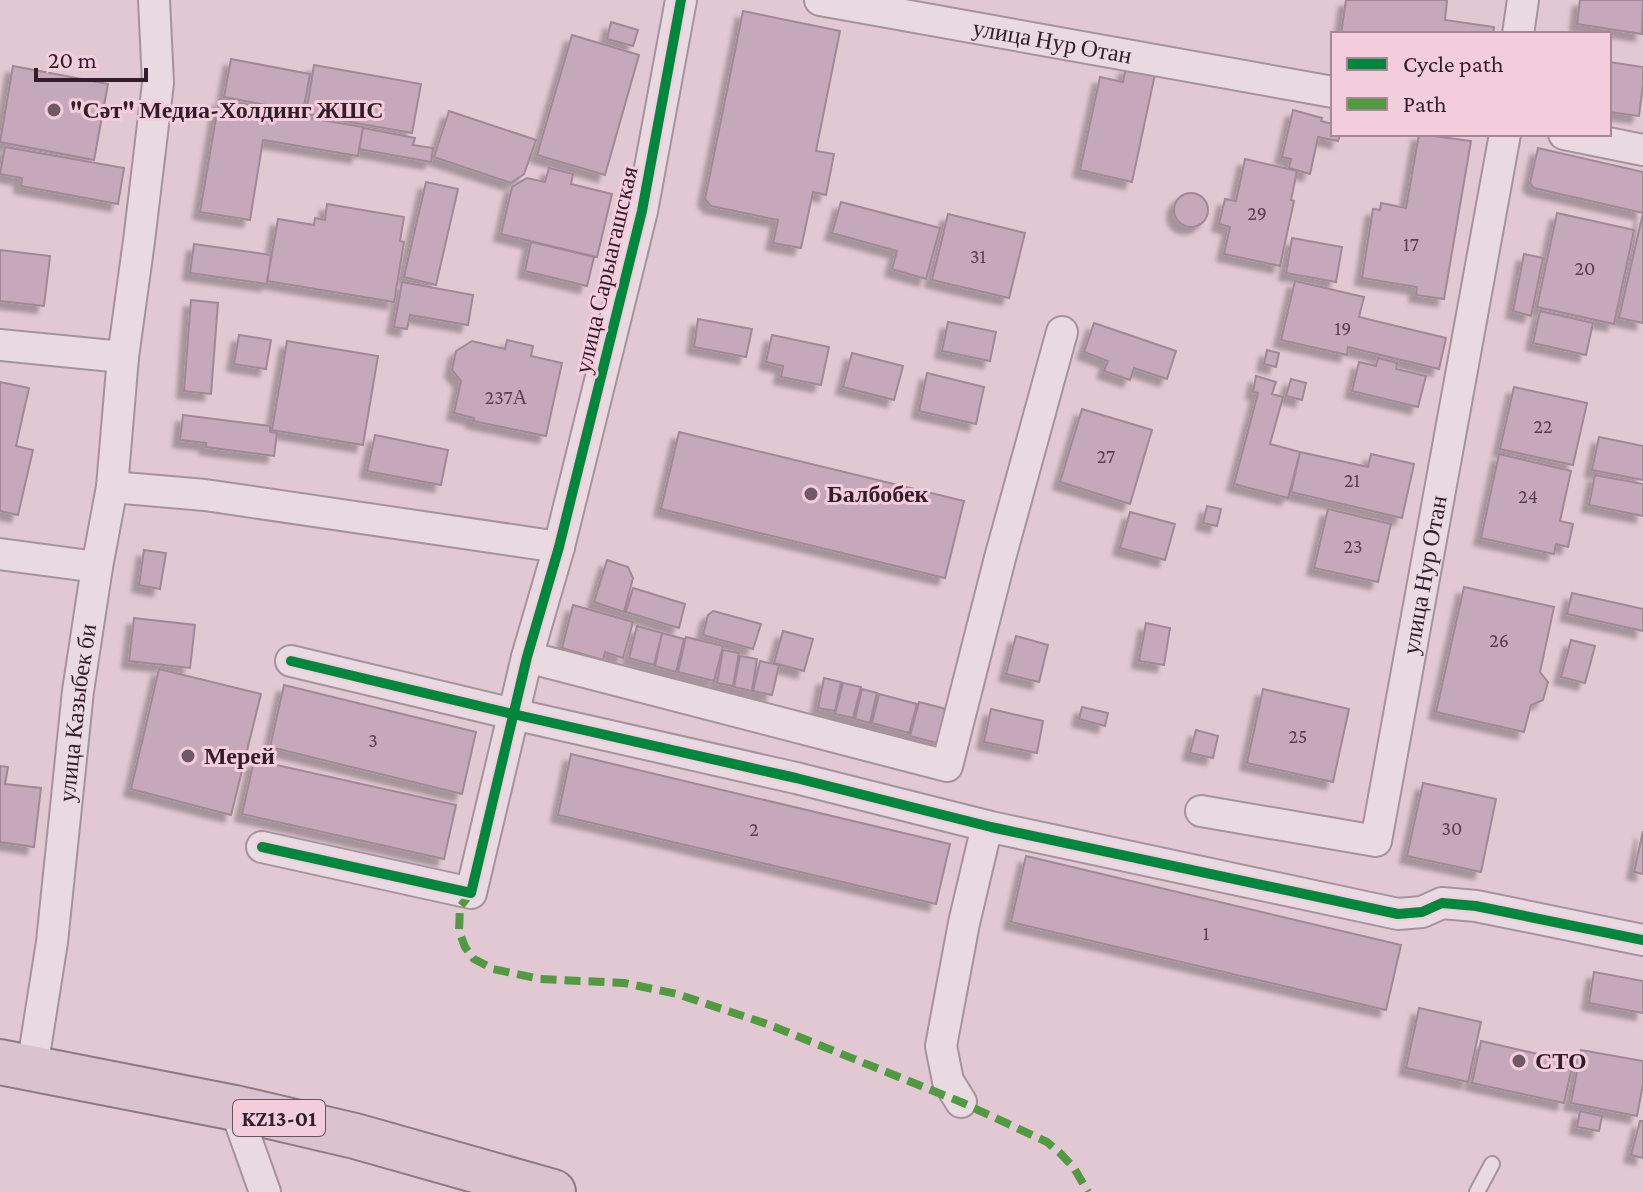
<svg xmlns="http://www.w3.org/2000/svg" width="1643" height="1192" font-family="'Crimson Pro',serif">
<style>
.building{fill:#c5a9ba;stroke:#a18896;stroke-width:2;filter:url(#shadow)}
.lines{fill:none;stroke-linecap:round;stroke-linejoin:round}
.service-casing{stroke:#a6929c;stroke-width:18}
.minor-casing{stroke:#a6929c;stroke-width:34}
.trunk-casing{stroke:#8c7982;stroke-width:48}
.service{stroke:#e9dae1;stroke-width:14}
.minor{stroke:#e9dae1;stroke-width:30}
.trunk{stroke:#dac2ce;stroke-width:44}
.quiet{stroke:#519a41;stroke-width:8;stroke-dasharray:16 8;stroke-linecap:butt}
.cycleway-casing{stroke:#f4cddd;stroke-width:15}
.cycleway{stroke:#00873e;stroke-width:10}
.poi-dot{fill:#705866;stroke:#f4cddd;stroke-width:3}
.labels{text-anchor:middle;stroke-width:6;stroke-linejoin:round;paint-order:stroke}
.number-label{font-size:20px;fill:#583f4f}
.shield{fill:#f4cddd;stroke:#6d5160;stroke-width:2}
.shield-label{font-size:22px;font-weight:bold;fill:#331c2b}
.street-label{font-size:24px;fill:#331c2b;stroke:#f4cddd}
.poi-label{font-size:24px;font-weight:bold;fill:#331c2b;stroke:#f4cddd;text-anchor:start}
</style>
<defs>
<filter id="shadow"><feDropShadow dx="-7" dy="7" stdDeviation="2" flood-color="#0004"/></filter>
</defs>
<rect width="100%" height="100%" fill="#e2c8d3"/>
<path class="building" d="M1346,0H1447L1445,20L1494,27L1493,34H1341Z
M1580,0H1643L1642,34L1577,24Z
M743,11L840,31L816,151L834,154L826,195L813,192L801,248L773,243L778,220L711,206L705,199Z
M611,22L638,30L633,46L607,39Z
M572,35L639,55L605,175L537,155Z
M231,59L310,74L303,112L224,97Z
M1609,62L1643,67V84L1639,116L1609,112Z
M314,65L421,84L412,133L306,114Z
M13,66L108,84L94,160L0,142Z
M1126,67L1155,74L1132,182L1080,170L1100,77L1123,82Z
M219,100L280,110L279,113L363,127L358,156L263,140L250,220L200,212Z
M1293,110L1322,118L1321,121L1333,124V134H1340L1338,141L1318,137L1310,174L1289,168L1291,159L1282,157Z
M449,111L536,140L524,174L511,183L434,157Z
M363,128L415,138L413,145L433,148L431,162L359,149Z
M1419,134L1471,141L1444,299L1416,295L1417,287L1362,278L1373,209L1380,210L1381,203L1406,208Z
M5,147L124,168L118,204L21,186L22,178L0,174Z
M1538,148L1643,172V323L1619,318L1643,213L1534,188L1530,183Z
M1245,159L1297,171L1291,200L1294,201L1280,266L1224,254L1230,227L1219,224L1225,199L1236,201Z
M549,168L573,174L571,184L612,194L597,257L501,234L512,187L527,178L545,182Z
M426,182L458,189L436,285L404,277Z
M1174 210a17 17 0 1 1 34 0a17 17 0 1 1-34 0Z
M841,202L940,228L926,279L892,269L897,251L832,233Z
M327,204L404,217L400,241L404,242L394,302L267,281L278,219L314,225L315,218L325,220Z
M1557,213L1634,230L1614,324L1537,307Z
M948,214L1025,233L1009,298L932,280Z
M1292,238L1342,247L1336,282L1286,273Z
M531,242L594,257L587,286L525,271Z
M194,244L271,255L267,284L190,273Z
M0,250L50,256L44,306L0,301Z
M1524,254L1543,258L1531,316L1513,311Z
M1295,281L1364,297L1359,317L1446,338L1439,369L1348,347L1347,355L1281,340Z
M402,282L473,295L468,325L410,315L407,329L394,327Z
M191,300L218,303L211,394L184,391Z
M1540,311L1593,323L1586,355L1533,343Z
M698,319L752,329L746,357L694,347Z
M948,322L996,332L990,361L942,351Z
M1094,323L1176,351L1167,379L1134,368L1130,380L1104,371L1108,361L1084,352Z
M239,335L271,340L266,369L234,364Z
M772,335L829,347L821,385L781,377L783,366L766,362Z
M507,340L533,346L531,356L562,363L546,436L473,421L474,418L454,413L461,381L452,370L456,351L472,341L505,349Z
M287,341L378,356L363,445L272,430Z
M1267,350L1279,353L1276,367L1264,364Z
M852,353L903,366L894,400L843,387Z
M1378,358L1397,363L1396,369L1426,376L1418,407L1352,391L1359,362L1376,366Z
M927,373L984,387L976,424L919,411Z
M1256,376L1276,382L1272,394L1283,397L1270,444L1300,452L1288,498L1234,484L1258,393L1253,392Z
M1291,379L1306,383L1302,400L1286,396Z
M0,382L29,388L16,446L33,450L18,515L0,511Z
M1514,387L1587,403L1573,465L1500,449Z
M1082,409L1152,430L1130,504L1060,482Z
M183,415L270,426V432L277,433L274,456L206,447V443L180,440Z
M679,432L964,501L945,578L661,509Z
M375,435L448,450L441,485L367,471Z
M1599,437L1643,446V480L1592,470Z
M1300,452L1368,467L1371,454L1414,464L1402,518L1291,492Z
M1499,454L1571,471L1560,521L1573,524L1568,547L1556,544L1554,554L1481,538Z
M1595,475L1643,484V516L1589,505Z
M1207,506L1221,509L1217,526L1203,523Z
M1328,509L1391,524L1378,582L1314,568Z
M1130,512L1175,524L1165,560L1120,548Z
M144,550L166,553L160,589L139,585Z
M607,560L628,567L633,578L624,612L594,602Z
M1464,587L1554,607L1540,672L1548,682L1543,700L1531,705L1524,732L1436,712Z
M633,588L685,604L679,628L626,612Z
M1572,593L1643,609V631L1567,614Z
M573,605L633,622L623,658L605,652L603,660L562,648Z
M713,611L761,624L753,649L703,635L708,615Z
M134,618L195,625L190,668L129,661Z
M1146,623L1170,628L1164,665L1139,661Z
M637,626L662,633L654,665L629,658Z
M783,631L813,639L804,671L774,663Z
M662,633L684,639L676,672L655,666Z
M1016,636L1048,645L1039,682L1006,674Z
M686,637L723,646L714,681L678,672Z
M1571,640L1595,646L1585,683L1561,677Z
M723,650L739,653L733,686L717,683Z
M740,656L757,659L752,691L734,687Z
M760,661L779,665L772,695L753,691Z
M159,669L261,694L231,815L131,789Z
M824,678L841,682L835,711L818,708Z
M843,683L861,687L853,718L835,714Z
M284,685L476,732L462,794L270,747Z
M862,689L877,693L870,723L855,719Z
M1263,689L1349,709L1333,782L1247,763Z
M879,694L917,704L909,733L872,723Z
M919,702L950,710L941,744L910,736Z
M1082,707L1108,713L1105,726L1079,719Z
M991,709L1043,721L1037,753L984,742Z
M1196,730L1218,736L1213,758L1190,753Z
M571,754L950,844L936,904L558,815Z
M254,760L456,805L444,859L242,814Z
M0,766L8,767L5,784L41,788L34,847L0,842Z
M1423,783L1496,799L1481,872L1407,856Z
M1643,831V874L1634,872Z
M1026,856L1401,945L1386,1010L1011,922Z
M1594,972L1643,981V1013L1589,1003Z
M1419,1008L1481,1022L1468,1082L1406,1068Z
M1481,1041L1573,1062L1564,1103L1472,1083Z
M1581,1050L1643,1061V1084L1637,1116L1571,1103Z
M1580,1111L1602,1116L1599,1131L1577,1127Z
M1640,1121H1643V1158L1631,1155Z"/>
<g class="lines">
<g class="service-casing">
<path id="service" d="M1477,1192L1492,1164"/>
</g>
<g class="minor-casing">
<g id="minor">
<path id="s1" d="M820,0L1333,92"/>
<path d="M1518,34L1523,0"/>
<path d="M1564,134L1643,150"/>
<path d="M0,345L123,357"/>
<path d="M112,487L205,495L559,547"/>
<path d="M0,554L97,567"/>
<path d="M527,657L947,766L1000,558L1062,332"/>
<path d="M291,661L513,714L796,778L991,827L1398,914L1422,912L1442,903L1476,906L1643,940"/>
<path id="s2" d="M1201,811L1376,841L1505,134"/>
<path d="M262,847L471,893L527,657L559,547L642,211L681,0"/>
<path id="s3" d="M32,1068L52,942L78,691L97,567L112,487L123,357L139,241L158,83L154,0"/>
<path d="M961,1102L948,1081L941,1046L964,923L987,826"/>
<path d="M235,1108L265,1192"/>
</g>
</g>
<g class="trunk-casing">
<path id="trunk" d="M0,1062L235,1108L355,1136L553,1192"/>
</g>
<use href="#service" class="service"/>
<use href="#minor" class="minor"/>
<use href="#trunk" class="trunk"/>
<path class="quiet" d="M471,893L460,907L459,931L465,947L474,959L493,969L540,979L624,983L677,994L767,1024L961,1102L1047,1142L1060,1153L1074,1168L1088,1192"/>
<g class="cycleway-casing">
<path id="cycleway" d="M291,661L513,714L796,778L991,827L1398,914L1422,912L1442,903L1476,906L1643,940
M262,847L471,893L527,657L559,547L642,211L681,0"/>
</g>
<use href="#cycleway" class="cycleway"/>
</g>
<g class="poi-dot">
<circle cx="54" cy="110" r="8"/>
<circle cx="811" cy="494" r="8"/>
<circle cx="188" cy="756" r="8"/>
<circle cx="1519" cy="1061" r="8"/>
</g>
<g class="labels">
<g class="number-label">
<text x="1257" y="220">29</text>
<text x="1411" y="251">17</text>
<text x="978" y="263">31</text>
<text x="1585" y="275">20</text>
<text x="1343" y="335">19</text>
<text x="506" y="404">237А</text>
<text x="1543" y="433">22</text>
<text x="1106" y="463">27</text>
<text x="1352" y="487">21</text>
<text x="1528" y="503">24</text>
<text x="1353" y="553">23</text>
<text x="1499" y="647">26</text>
<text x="1298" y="743">25</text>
<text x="373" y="747">3</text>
<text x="1452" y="835">30</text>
<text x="754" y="836">2</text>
<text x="1206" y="940">1</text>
</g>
<rect class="shield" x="233" y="1100" width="92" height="36" rx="6"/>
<g class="shield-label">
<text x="279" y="1126">KZ13-01</text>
</g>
<g class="street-label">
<text dy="8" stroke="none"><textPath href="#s1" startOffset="236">улица Нур Отан</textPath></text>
<text transform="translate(606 270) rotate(-77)" y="8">улица Сарыагашская</text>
<text dy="8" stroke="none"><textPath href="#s2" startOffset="448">улица Нур Отан</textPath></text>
<text dy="8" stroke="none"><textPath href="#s3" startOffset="358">улица Казыбек би</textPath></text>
</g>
<g class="poi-label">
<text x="70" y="118">"Сәт" Медиа-Холдинг ЖШС</text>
<text x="827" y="502">Балбобек</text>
<text x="204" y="764">Мерей</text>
<text x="1535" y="1069">СТО</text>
</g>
</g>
<rect x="1331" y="32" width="280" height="104" fill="#f4cddd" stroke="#a78696" stroke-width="2"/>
<rect x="1347" y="58" width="40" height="12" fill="#00873e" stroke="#a78696" stroke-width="2"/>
<text x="1403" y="72" font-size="24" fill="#331c2b">Cycle path</text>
<rect x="1347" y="98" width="40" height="12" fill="#519a41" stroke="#a78696" stroke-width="2"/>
<text x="1403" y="112" font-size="24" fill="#331c2b">Path</text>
<path d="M36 68v12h110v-12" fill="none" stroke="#331c2b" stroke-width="4"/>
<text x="48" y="68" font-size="24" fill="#331c2b" stroke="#f4cddd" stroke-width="6" paint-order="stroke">20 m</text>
</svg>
